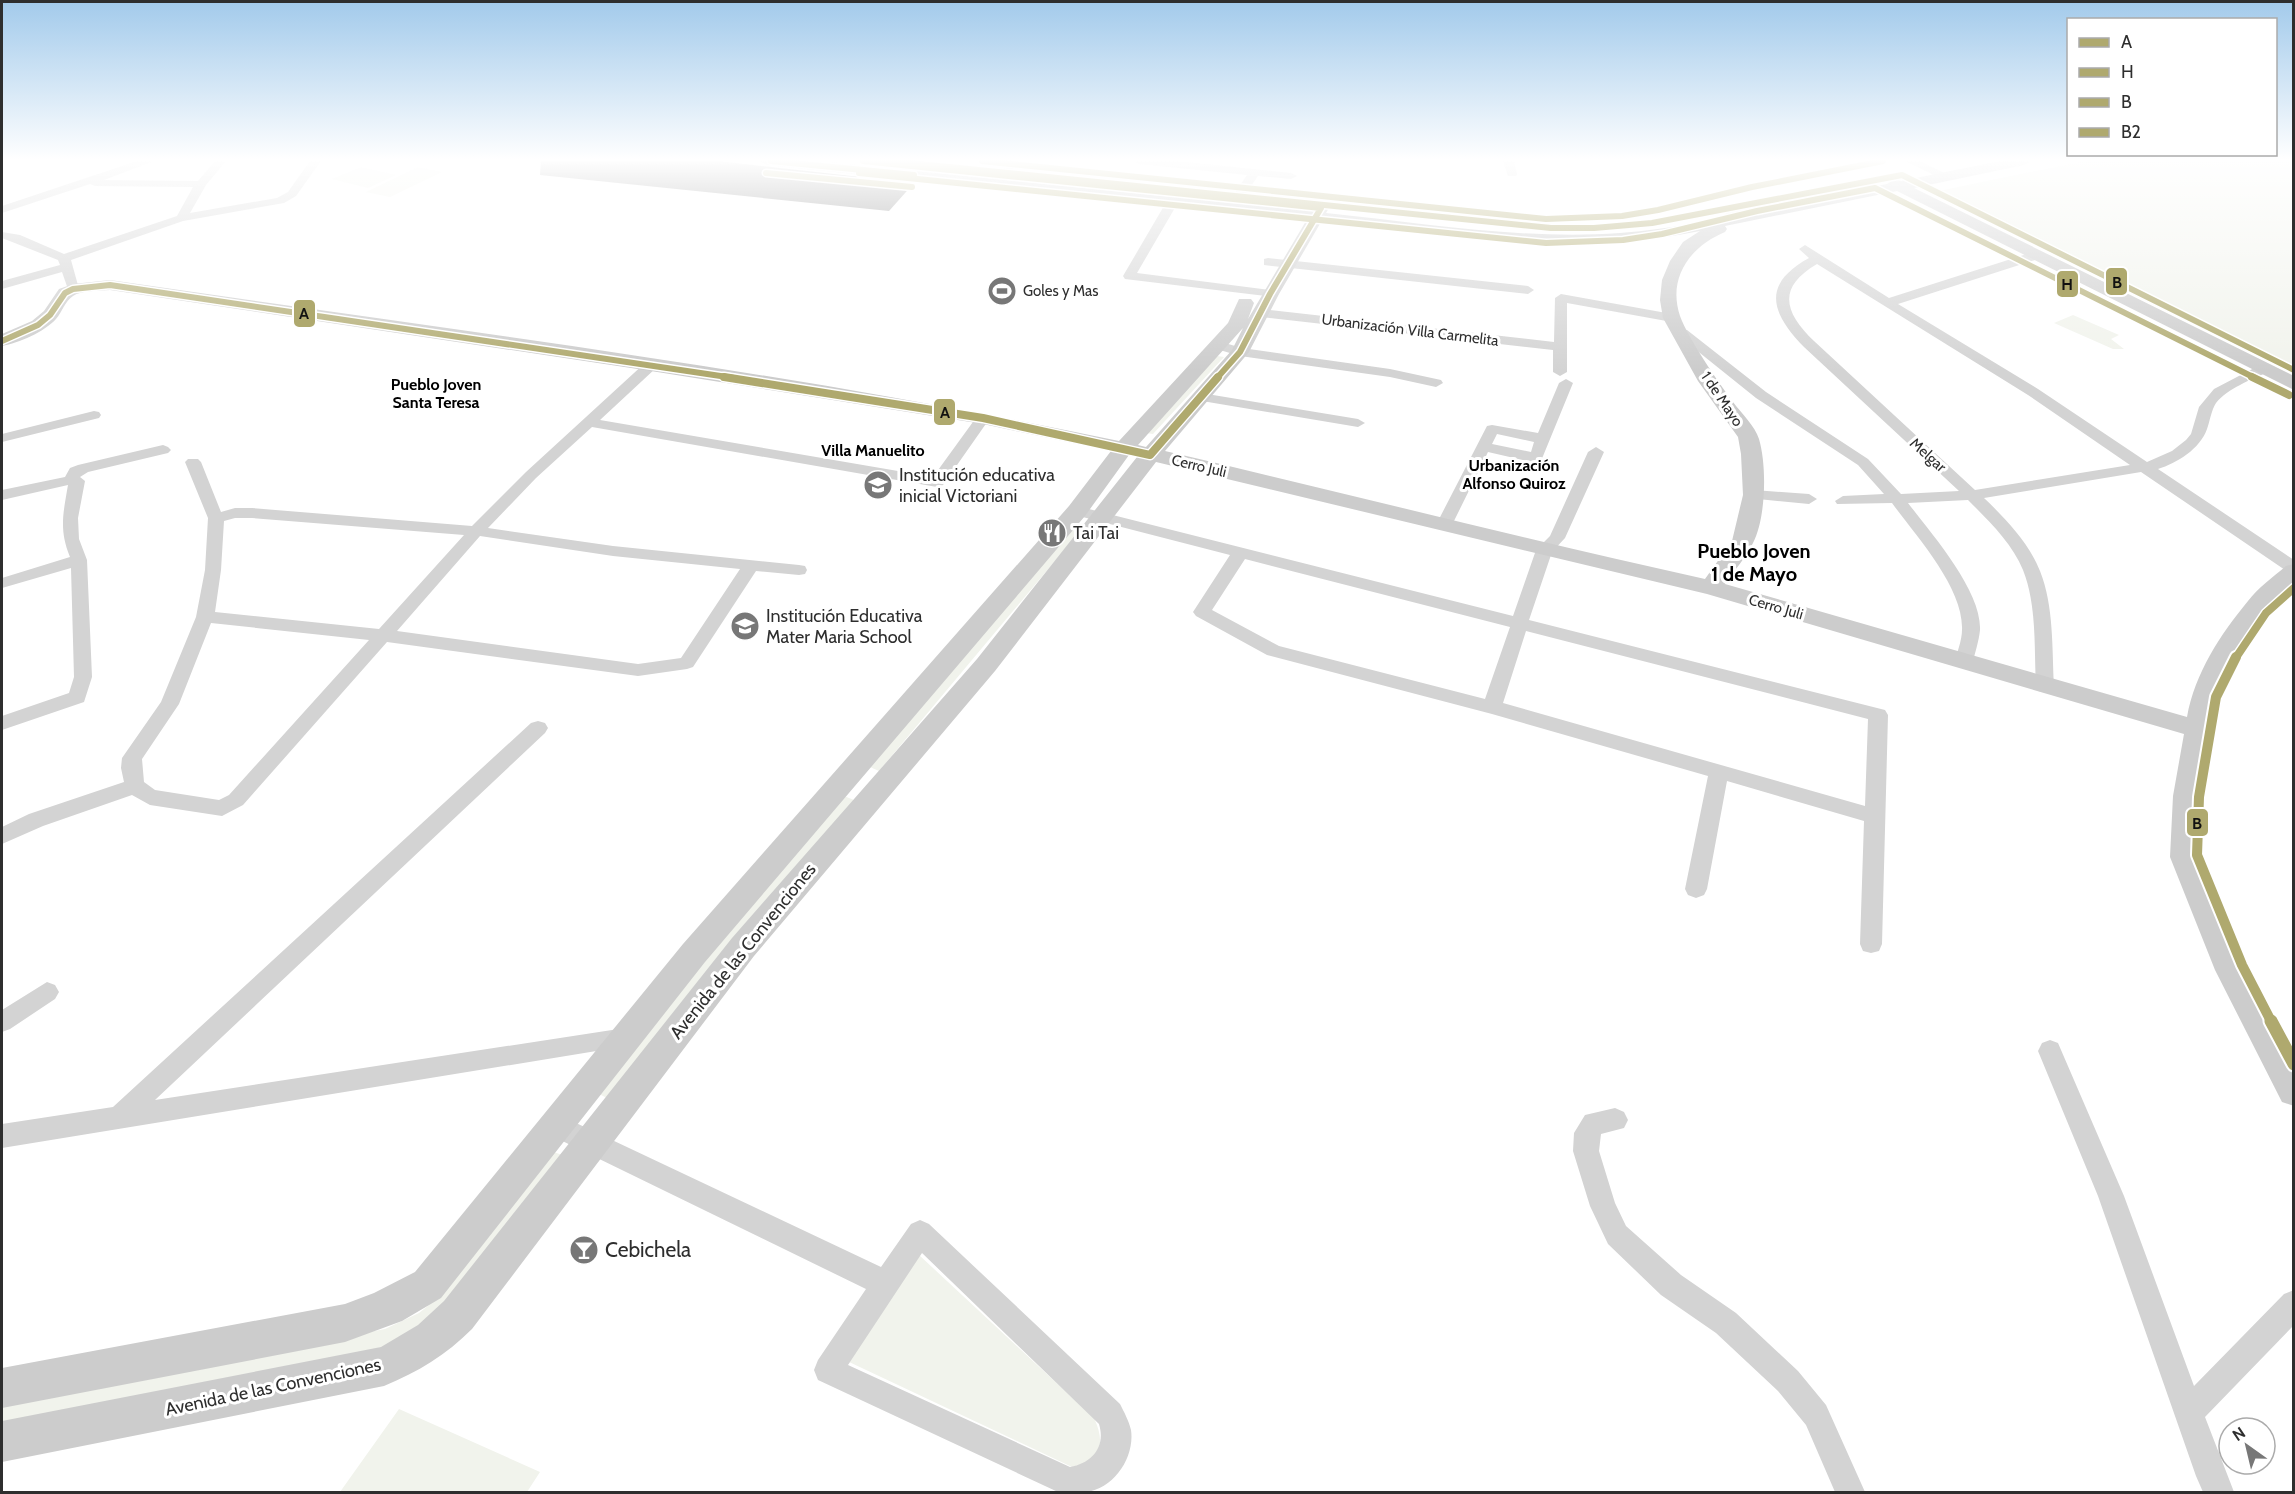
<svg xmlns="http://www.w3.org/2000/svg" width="2295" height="1494" font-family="Cabin,sans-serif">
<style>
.green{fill:#f1f3ec}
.building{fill:#7e7e7e}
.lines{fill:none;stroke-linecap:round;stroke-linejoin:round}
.street{fill:#d3d3d3;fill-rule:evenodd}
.secondary{fill:#ccc;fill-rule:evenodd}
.bus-1-far1-casing{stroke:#fff;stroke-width:9}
.bus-1-casing{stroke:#fff;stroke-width:11}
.bus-2-far1-casing{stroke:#fff;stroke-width:9}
.bus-2-casing{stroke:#fff;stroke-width:11}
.bus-3-far3-casing{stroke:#fff;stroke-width:9}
.bus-3-far2-casing{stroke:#fff;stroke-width:11}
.bus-3-far1-casing{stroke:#fff;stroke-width:14}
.bus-3-casing{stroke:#fff;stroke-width:17}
.bus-4-casing{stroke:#fff;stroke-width:9}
.bus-1-far1{stroke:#afa96e;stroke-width:6}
.bus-1{stroke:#afa96e;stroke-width:8}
.bus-2-far1{stroke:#afa96e;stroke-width:6}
.bus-2{stroke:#afa96e;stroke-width:8}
.bus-3-far3{stroke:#afa96e;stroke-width:6}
.bus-3-far2{stroke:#afa96e;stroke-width:8}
.bus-3-far1{stroke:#afa96e;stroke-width:10}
.bus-3{stroke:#afa96e;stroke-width:13}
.bus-4{stroke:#afa96e;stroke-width:6}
.labels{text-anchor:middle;stroke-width:6;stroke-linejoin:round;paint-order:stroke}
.far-poi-label{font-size:15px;fill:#2e2e2e;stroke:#fff;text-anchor:start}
.far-street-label{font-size:15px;fill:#2e2e2e;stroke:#fff}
.far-neighbourhood-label{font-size:16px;font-weight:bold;fill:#000;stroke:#fff}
.poi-label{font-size:18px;fill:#2e2e2e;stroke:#fff;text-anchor:start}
.street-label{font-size:18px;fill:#2e2e2e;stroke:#fff}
.neighbourhood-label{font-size:20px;font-weight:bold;fill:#000;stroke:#fff}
.near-poi-label{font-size:21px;fill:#2e2e2e;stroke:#fff;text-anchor:start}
.line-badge{stroke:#fff;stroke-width:2}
.pale-badge-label{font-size:16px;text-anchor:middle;font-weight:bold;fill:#111}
</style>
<rect width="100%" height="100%" fill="#fff"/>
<path class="green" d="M2084,161H2293V374L1929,193Z
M361,167L396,175L368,188L332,179Z
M418,167L442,172L390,197L366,192Z
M1867,181L1877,186L1730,216L1720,210Z
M2073,315L2119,335L2111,339L2124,349H2113L2054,323Z
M1217,356L1224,357L1153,434L1146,433Z
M1077,523L1085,525L879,771L870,767Z
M844,796L854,800L609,1099L597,1093L715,948Z
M551,1151L565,1156L441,1311L389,1345L363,1352L2,1422V1403L385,1329L419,1313L429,1305Z
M918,1254L1094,1418C1106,1444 1101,1460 1072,1467L847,1361Z
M399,1409L540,1472L527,1492H340Z"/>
<path class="building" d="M541,161H718L914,183L889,211L540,175Z"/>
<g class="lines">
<path class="street" d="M137,161H154L104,180L198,181L215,161H226L206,185L190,213L277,198L288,192L310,161H321L296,196L284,203L183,221L71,260L79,289L77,292H69L62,272L2,289V281L60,265L58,260L2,238V232L20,235L64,254L177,216L193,187L95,186L90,184L2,213V206Z
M1008,161H1019L1007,178H999L997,176Z
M1134,161H1176L1291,173L1297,176L1291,179L1258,176L1240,202L1236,203L1230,200L1247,175L1139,164Z
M1503,161H1514L1517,174L1516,176H1508Z
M1905,161H1920L1952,177L1946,180L1942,179Z
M1177,191L1183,194L1137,273L1270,290L1275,291L1276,294L1275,297L1125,279L1123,276L1171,194Z
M1805,245L1889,298L2033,252H2041V258L1898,304L2038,389L2147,462L2172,451L2186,440L2191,434L2199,407L2214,389L2258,366H2268L2270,369L2268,372C2251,380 2228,388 2216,403C2211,411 2210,421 2207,429C2200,449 2177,463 2158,469L2294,560V573L2288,572L2141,472L1984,498C2005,518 2029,543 2040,571C2054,606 2052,649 2054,686L2052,691L2045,692L2038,691L2036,686C2034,649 2037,605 2023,570C2012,543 1988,520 1968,500L1908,503C1931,533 1982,591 1980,630C1979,641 1975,652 1973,662L1970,666H1958L1955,662C1957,652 1962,640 1962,630C1964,588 1916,536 1892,503L1837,504L1835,501L1843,496L1884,494L1858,465L1756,398L1675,333L1682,329L1687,330L1766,392L1868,459L1901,494L1959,491L1804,347C1772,314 1760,285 1809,258L1799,249ZM1817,264L2028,395L2130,465L1975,490L1814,341C1785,313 1776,288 1817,264Z
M1268,258L1528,286L1534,290L1528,294L1264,265V259Z
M1561,294L1672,314L1679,318L1672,322L1567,303V372L1560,376L1553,372V350L1261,317L1254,313L1261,309L1554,342L1555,298Z
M1218,341L1242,348L1390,369L1441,380L1443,383L1436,387L1390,377L1240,356L1213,348L1211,345L1213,342Z
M651,361L656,362L658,365L656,368L600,420L933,477L978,415H988L990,418L943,485L937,487L592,427L536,478L488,528L613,546L799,565L805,566L807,570L805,574L799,575L756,571L693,667L687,669L638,676L387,642L243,805L222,816L150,805L132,795L43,826L2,844V827L29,814L124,782L121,768L122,758L161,702L196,617L205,570L208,518L185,462L188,459H198L201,462L221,512L235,508H252L472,526L526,472L646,362ZM235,518H252L464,535L379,629L215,612L221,570L224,521ZM480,536L613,556L740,569L681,658L638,664L397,631ZM211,623L369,640L229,795L219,800L155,790L144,782L142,759L179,704Z
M1566,379L1573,383L1541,461L1536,463L1488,452L1453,523L1451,526H1439L1437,523L1487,426L1492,425L1538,433L1559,383ZM1497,434L1534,442L1531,452L1492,444Z
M1201,393L1358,419L1365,423L1358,427L1196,400L1194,397L1196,394Z
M94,411L99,412L101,415L99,418L2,442V434Z
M163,445L168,447L171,450L168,453L88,472L80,477L85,481L78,518L79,539L87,560L92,677L84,702L2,730V716L69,693L74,677L71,568L2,588V578L70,557C59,530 63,514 68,485L2,500V490L65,477L70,468L78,465Z
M1596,447L1604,452L1565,538L1552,552L1529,620L1885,710L1888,715L1882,944L1879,951L1871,953L1863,951L1860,944L1864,821L1727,781L1707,889L1704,895L1696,898L1688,895L1685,889L1708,776L1492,714L1267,655L1196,616L1193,612L1230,555L1071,514L1069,511L1077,506L1513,616L1536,550L1550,536L1588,452ZM1245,559L1510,627L1485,699L1279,646L1212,610ZM1526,631L1868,719L1865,806L1503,703Z
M1754,490L1809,494L1817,499L1809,504L1748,498L1746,495Z
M538,721L545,723L548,728L545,733L155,1100L625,1028L633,1031L637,1038L633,1045L2,1148V1124L113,1107L531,723Z
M47,982L55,985L59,992L55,999L10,1029L2,1032V1010Z
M2050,1040L2058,1043L2124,1196L2194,1386L2284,1294L2294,1290V1325L2205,1417L2234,1492H2203L2196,1476L2098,1196L2038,1051L2042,1043Z
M1615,1108L1624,1112L1628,1120L1624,1128L1601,1134L1599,1151L1615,1203L1626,1226L1681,1275L1736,1313L1798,1371L1826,1405L1865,1492H1835L1806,1425L1778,1391L1716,1333L1661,1295L1608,1244L1590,1206L1573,1151L1574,1133L1585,1115Z
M557,1114L881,1267L911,1224L920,1220L929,1224L1120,1404C1124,1412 1129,1421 1131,1430C1135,1457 1114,1489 1086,1492C1077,1494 1067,1492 1058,1492L818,1380L814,1370L818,1360L866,1289L548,1134L544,1126L548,1118ZM922,1253L1099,1424C1106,1447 1092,1463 1070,1467L848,1365Z"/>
<path class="secondary" d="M760,161H819L1311,211L1315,205L1321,203L1329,208L1326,213C1423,223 1522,240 1620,233C1708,226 1800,201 1887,184L1895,179L1901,181L2000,161H2031L2024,165L1914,188L2294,376V390L1897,191L1725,226L1727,229L1725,232C1691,246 1667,277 1680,316C1689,340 1717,380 1733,402C1741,413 1755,426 1759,439C1767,466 1766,518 1753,543C1746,557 1734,571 1725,584L2187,717C2195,673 2220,635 2248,601C2258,588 2273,577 2286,566L2294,564V584L2266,610L2230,663L2217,694L2201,796L2199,827L2200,857L2245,967L2294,1057V1106L2282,1102L2215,970L2170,857L2173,796L2184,734L1707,594L1156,462L995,671L754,956L472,1329C446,1355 418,1372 384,1386L2,1462V1421L381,1347L418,1325L444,1301L732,938L977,659L1137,457L1129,455L1085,516L705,962L441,1298L402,1321L345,1342L2,1408V1368L345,1304L374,1293L415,1272L683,944L1069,506L1111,451L983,424L651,371L110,290C100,291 81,290 73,296C65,301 62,312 56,319C44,332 19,343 2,346V334L32,321L44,311L59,289L73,284L110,280C446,329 787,371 1119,441L1228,323L1239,299H1251L1254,303L1248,319L1306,221L767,165ZM1321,222C1447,236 1574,257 1700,231L1683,242L1670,261L1662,280L1660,300L1663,318L1698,381L1738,437L1741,454L1743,495L1732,541L1705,579C1524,539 1345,493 1165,451L1249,352L1279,294ZM1243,328L1232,350L1146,447L1138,445Z"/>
<g class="bus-1-far1-casing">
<path id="bus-1-far1" d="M771,161L914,175
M863,161L1321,208L1270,294L1240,352L1217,378
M2,341L38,325L50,315L65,293L73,289L110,285L734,378"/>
</g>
<g class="bus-1-casing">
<path id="bus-1" d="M724,377L983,418L1150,455L1218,377"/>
</g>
<g class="bus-2-far1-casing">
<path id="bus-2-far1" d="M766,173L912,187
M859,173L1546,243L1623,240L1662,234L1757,211L1875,188L2255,378"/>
</g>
<g class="bus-2-casing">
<path id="bus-2" d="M2252,377L2289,395"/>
</g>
<g class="bus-3-far3-casing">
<path id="bus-3-far3" d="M890,161L1551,228H1594L1652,223L1902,175L2294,370"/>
</g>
<g class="bus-3-far2-casing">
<path id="bus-3-far2" d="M2235,659L2266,613L2294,588"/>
</g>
<g class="bus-3-far1-casing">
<path id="bus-3-far1" d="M2236,657L2216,697L2199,797L2197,855L2242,965L2272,1023"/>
</g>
<g class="bus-3-casing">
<path id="bus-3" d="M2271,1021L2294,1064"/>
</g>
<g class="bus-4-casing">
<path id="bus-4" d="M982,161L1546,219L1622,216L1658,210L1752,187L1883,161"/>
</g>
<use href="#bus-1-far1" class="bus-1-far1"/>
<use href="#bus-1" class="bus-1"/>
<use href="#bus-2-far1" class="bus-2-far1"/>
<use href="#bus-2" class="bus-2"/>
<use href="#bus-3-far3" class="bus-3-far3"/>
<use href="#bus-3-far2" class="bus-3-far2"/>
<use href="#bus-3-far1" class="bus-3-far1"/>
<use href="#bus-3" class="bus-3"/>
<use href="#bus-4" class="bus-4"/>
</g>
<linearGradient id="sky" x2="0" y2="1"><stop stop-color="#a2caeb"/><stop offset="0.43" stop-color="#fff"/><stop offset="1" stop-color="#fff" stop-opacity="0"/></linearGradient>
<rect width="2295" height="371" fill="url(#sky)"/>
<defs>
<g id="stadium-disc" transform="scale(1.5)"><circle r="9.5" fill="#777" stroke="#fff"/><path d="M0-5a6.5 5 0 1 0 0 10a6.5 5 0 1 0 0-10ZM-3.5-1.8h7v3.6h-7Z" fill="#fff"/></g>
<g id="school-disc" transform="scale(1.5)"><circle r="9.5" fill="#777" stroke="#fff"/><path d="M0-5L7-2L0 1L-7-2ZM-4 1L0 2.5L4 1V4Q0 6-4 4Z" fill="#fff"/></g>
<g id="restaurant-disc" transform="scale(1.5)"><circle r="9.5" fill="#777" stroke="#fff"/><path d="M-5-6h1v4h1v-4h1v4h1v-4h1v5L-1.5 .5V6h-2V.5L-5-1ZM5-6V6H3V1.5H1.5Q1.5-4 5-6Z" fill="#fff"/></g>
<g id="bar-disc" transform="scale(1.5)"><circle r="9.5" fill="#777" stroke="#fff"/><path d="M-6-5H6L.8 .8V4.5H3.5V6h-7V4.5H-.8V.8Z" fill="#fff"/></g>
</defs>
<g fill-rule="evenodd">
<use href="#stadium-disc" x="1002" y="291"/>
<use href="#school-disc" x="878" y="485"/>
<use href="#restaurant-disc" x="1052" y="533"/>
<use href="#school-disc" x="745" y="626"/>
<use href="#bar-disc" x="584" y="1250"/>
</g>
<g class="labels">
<g class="far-poi-label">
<text x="1023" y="296">Goles y Mas</text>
</g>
<g class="far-street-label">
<text transform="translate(1410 330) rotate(7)" y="5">Urbanización Villa Carmelita</text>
<text transform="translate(1722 399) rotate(56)" y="5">1 de Mayo</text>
<text transform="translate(1928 455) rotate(42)" y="5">Melgar</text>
<text transform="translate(1199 466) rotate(13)" y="5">Cerro Juli</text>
<text transform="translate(1776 607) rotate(16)" y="5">Cerro Juli</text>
</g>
<g class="far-neighbourhood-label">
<text x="436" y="390">Pueblo Joven<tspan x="436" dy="18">Santa Teresa</tspan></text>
<text x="873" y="456">Villa Manuelito</text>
<text x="1514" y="471">Urbanización<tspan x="1514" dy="18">Alfonso Quiroz</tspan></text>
</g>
<g class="poi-label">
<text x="899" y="481">Institución educativa<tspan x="899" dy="21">inicial Victoriani</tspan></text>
<text x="1073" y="539">Tai Tai</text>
<text x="766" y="622">Institución Educativa<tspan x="766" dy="21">Mater Maria School</tspan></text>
</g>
<g class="street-label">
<text transform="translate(743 951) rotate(-51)" y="6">Avenida de las Convenciones</text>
<text transform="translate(273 1387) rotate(-12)" y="6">Avenida de las Convenciones</text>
</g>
<g class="neighbourhood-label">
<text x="1754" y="558">Pueblo Joven<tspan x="1754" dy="23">1 de Mayo</tspan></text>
</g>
<g class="near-poi-label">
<text x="605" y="1257">Cebichela</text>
</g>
</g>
<g class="line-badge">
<rect x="2105" y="267" width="23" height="29" rx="6" fill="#afa96e"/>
<rect x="2056" y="270" width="23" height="28" rx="6" fill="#afa96e"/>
<rect x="293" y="299" width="23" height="29" rx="6" fill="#afa96e"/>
<rect x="933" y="398" width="23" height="28" rx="6" fill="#afa96e"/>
<rect x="2186" y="808" width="23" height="29" rx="6" fill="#afa96e"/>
</g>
<g class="pale-badge-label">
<text x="2117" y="288">B</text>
<text x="2067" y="290">H</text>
<text x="304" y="319">A</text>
<text x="945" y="418">A</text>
<text x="2197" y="829">B</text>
</g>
<rect width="2295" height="1494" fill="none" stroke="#2e2e2e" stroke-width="6"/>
<rect x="2067" y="18" width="210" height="138" fill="#ffffff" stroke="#ababab" stroke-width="1.5"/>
<rect x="2079" y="38" width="30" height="9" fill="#afa96e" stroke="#ababab" stroke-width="1.5"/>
<text x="2121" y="48" font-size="18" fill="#2e2e2e">A</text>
<rect x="2079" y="68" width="30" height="9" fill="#afa96e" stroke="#ababab" stroke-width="1.5"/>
<text x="2121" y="78" font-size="18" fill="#2e2e2e">H</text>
<rect x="2079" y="98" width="30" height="9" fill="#afa96e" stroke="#ababab" stroke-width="1.5"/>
<text x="2121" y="108" font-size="18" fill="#2e2e2e">B</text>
<rect x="2079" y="128" width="30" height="9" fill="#afa96e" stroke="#ababab" stroke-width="1.5"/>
<text x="2121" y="138" font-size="18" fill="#2e2e2e">B2</text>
<g transform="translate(2247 1446) rotate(326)"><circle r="28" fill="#ffffff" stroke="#ababab" stroke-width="1.5"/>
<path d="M0-4.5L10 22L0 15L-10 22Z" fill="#777777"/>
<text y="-9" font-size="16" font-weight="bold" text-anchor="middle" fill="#2e2e2e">N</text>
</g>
</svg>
